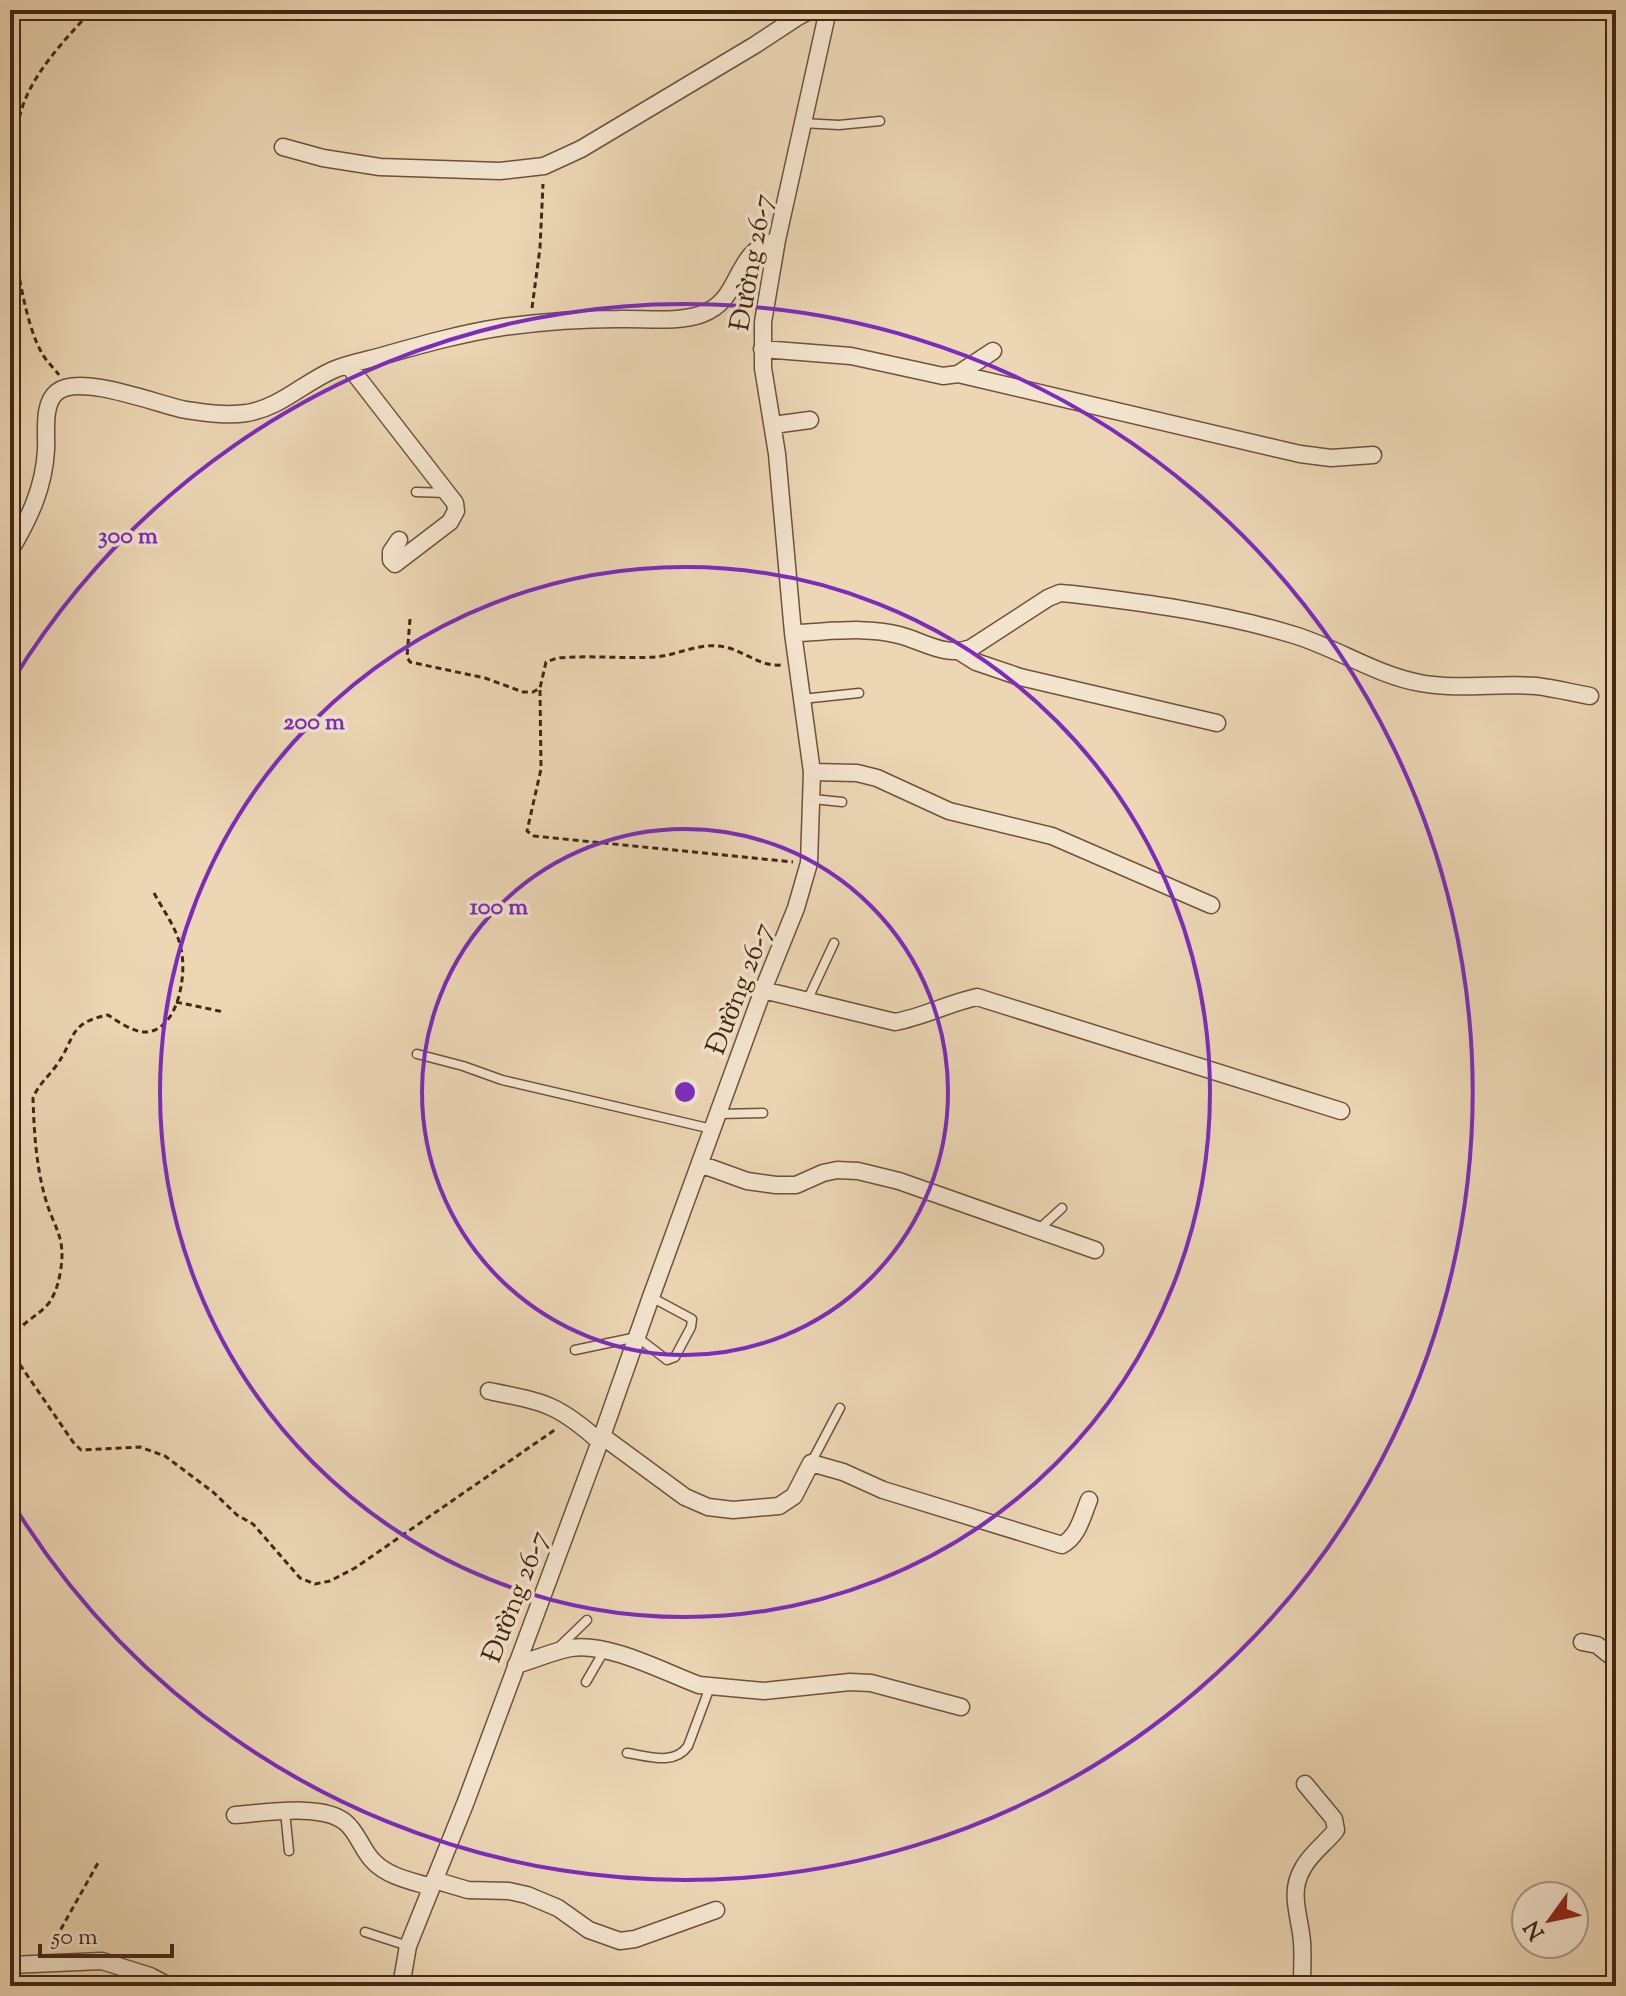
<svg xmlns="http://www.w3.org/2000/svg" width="1626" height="1996" font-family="'Sorts Mill Goudy',serif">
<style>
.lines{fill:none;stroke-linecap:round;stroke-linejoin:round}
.lane-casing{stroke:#6d533a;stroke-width:11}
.street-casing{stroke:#6d533a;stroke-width:19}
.path{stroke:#432712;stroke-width:3;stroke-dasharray:6 4;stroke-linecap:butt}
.lane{stroke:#f3e4ce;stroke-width:8}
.street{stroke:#f3e4ce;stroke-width:16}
.ring{fill:none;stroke:#7b2cbf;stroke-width:4}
.labels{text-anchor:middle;stroke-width:7;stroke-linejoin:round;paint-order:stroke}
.street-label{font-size:28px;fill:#432712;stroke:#f3e4ce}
.centre{fill:#7b2cbf;stroke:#f3e4ce;stroke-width:4}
.ring-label{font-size:24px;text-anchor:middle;font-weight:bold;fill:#7b2cbf;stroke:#f3e4ce;stroke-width:7;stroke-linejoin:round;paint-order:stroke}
</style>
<rect width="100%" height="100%" fill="#ecd6b4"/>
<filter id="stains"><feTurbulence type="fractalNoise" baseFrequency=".0025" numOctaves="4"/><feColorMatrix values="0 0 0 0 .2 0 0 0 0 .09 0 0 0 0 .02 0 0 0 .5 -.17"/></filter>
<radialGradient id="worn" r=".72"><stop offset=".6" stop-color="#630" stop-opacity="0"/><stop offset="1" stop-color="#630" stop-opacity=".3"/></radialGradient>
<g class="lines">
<g class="lane-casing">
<path id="lane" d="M802,123L839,125L880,121
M416,492L447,493
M802,699L859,693
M813,799L842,802
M807,1001L834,943
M417,1054L463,1066L502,1080L712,1129
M719,1114L763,1113
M1039,1229L1062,1208
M575,1350L637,1337L667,1360L675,1357L691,1327L692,1319L651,1297
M811,1463L840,1408
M558,1648L587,1620
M586,1682L604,1651
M627,1753C648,1756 674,1766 688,1746L710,1687
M285,1812L289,1851
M365,1932L408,1946"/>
</g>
<g class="street-casing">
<path id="street" d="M283,147L323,158L380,167L500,171L544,166L581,149L755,45L796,18L807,12L820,10
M762,349L851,356L943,376L958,374L993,351
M348,365L455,503L456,511L450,522L395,564L391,560V552L399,540
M958,374L1300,454L1331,458L1373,455
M773,425L810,420
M10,551C29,519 44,488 46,450C47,433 42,404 57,392C80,373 159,405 186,410C206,413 227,416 247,413C281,407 302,384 333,370C349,363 368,360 385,355C424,344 463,333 503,327C541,322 580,319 618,319C644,318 678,323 702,314C732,303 733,277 751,255C758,247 767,244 777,240
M793,633C828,632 866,626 899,635C923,641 946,658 971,648L1048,598L1060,593L1072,594C1147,603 1222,613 1294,635C1337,648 1376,675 1420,683C1458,690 1498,683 1536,686C1554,688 1573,693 1590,696
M960,652L976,662L1020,677L1217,723
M812,772L857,773L877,778L949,811L1052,836L1211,905
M763,990L895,1022C923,1017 949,1003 977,997L1341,1111
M700,1164L747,1181L776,1185H796L823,1173L837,1170L858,1171L899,1181L1095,1250
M489,1391C544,1402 558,1404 600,1442
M602,1436L685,1497L708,1507L733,1510L779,1506L794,1496L811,1463L843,1472L883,1490L1062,1545C1078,1537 1082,1517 1089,1500
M1582,1642L1597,1645L1616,1660
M516,1665C534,1660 553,1651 571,1648C608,1642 664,1672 699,1685L764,1691L850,1682L871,1683L961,1707
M235,1815C264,1813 322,1803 345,1822C358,1832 362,1851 374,1862C389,1877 412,1881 431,1887
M434,1880L468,1890L509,1891L527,1895L558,1908L589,1930L620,1941L635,1939L716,1910
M10,1965L102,1961L150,1976L169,1986
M401,1986L408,1946L465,1804L602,1436L651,1297L763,990L796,908L809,863L812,772L793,633L777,454L763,368V322L777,240L828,10
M1302,1986C1302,1971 1303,1956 1302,1942C1300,1915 1288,1893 1303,1868C1311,1853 1326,1843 1336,1830L1334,1819L1305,1784"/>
</g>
<path class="path" d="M10,207C12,178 13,148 19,119C28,77 64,41 92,10
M10,220C16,256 24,324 43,355C47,362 54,368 59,375
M532,308L540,248L543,184
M410,619L407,657L410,662L485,678L523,692H533L540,688L546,662L557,658C590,655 623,659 656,657C677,655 696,644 717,646C741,647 757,667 781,665
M540,690L541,769L527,831L534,836L793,862
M154,893C164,912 177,928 181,949C187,973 179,1029 147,1032C134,1033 119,1022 108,1015C67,1023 76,1039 56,1066C48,1077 38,1085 33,1098C34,1131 36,1165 45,1197C54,1230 67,1236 60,1274C58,1285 55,1294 49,1303C32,1323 9,1324 14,1356L73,1442L81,1450L140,1447L165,1456L213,1492L237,1515L253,1524L300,1578L315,1584L330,1581L355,1568L556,1429
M176,1002L224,1012
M10,1269C23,1288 6,1308 17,1331
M51,1947L99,1861"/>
<use href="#lane" class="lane"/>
<use href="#street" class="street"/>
</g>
<g class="ring">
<circle cx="685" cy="1092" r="263"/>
<circle cx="685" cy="1092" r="525"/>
<path d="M13 680A788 788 0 1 1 13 1504"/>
</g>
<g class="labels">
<g class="street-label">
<text transform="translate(750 262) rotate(-80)" y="10">Đường 26-7</text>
<text transform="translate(738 988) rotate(-69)" y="10">Đường 26-7</text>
<text transform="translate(514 1596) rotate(-69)" y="10">Đường 26-7</text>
</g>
</g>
<circle cx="685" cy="1092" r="12" class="centre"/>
<g class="ring-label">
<text x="128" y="543">300 m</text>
<text x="314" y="729">200 m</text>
<text x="499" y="914">100 m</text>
</g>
<rect width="1626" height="1996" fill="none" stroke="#ecd6b4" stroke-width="40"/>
<rect x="12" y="12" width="1602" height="1972" fill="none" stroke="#432712" stroke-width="4"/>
<rect x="20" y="20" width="1586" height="1956" fill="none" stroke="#432712" stroke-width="2"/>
<g transform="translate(1550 1920) rotate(237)"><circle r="38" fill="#f3e4ce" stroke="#ad9883" stroke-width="2"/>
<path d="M0-6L14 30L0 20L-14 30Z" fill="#8f2418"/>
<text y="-12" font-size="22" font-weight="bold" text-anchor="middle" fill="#432712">N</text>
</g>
<path d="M40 1944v12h132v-12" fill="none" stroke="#432712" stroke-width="4"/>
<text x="52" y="1944" font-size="24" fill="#432712" stroke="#f3e4ce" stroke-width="6" paint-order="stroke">50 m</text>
<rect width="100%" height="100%" filter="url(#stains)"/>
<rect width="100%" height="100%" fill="url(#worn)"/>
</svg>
